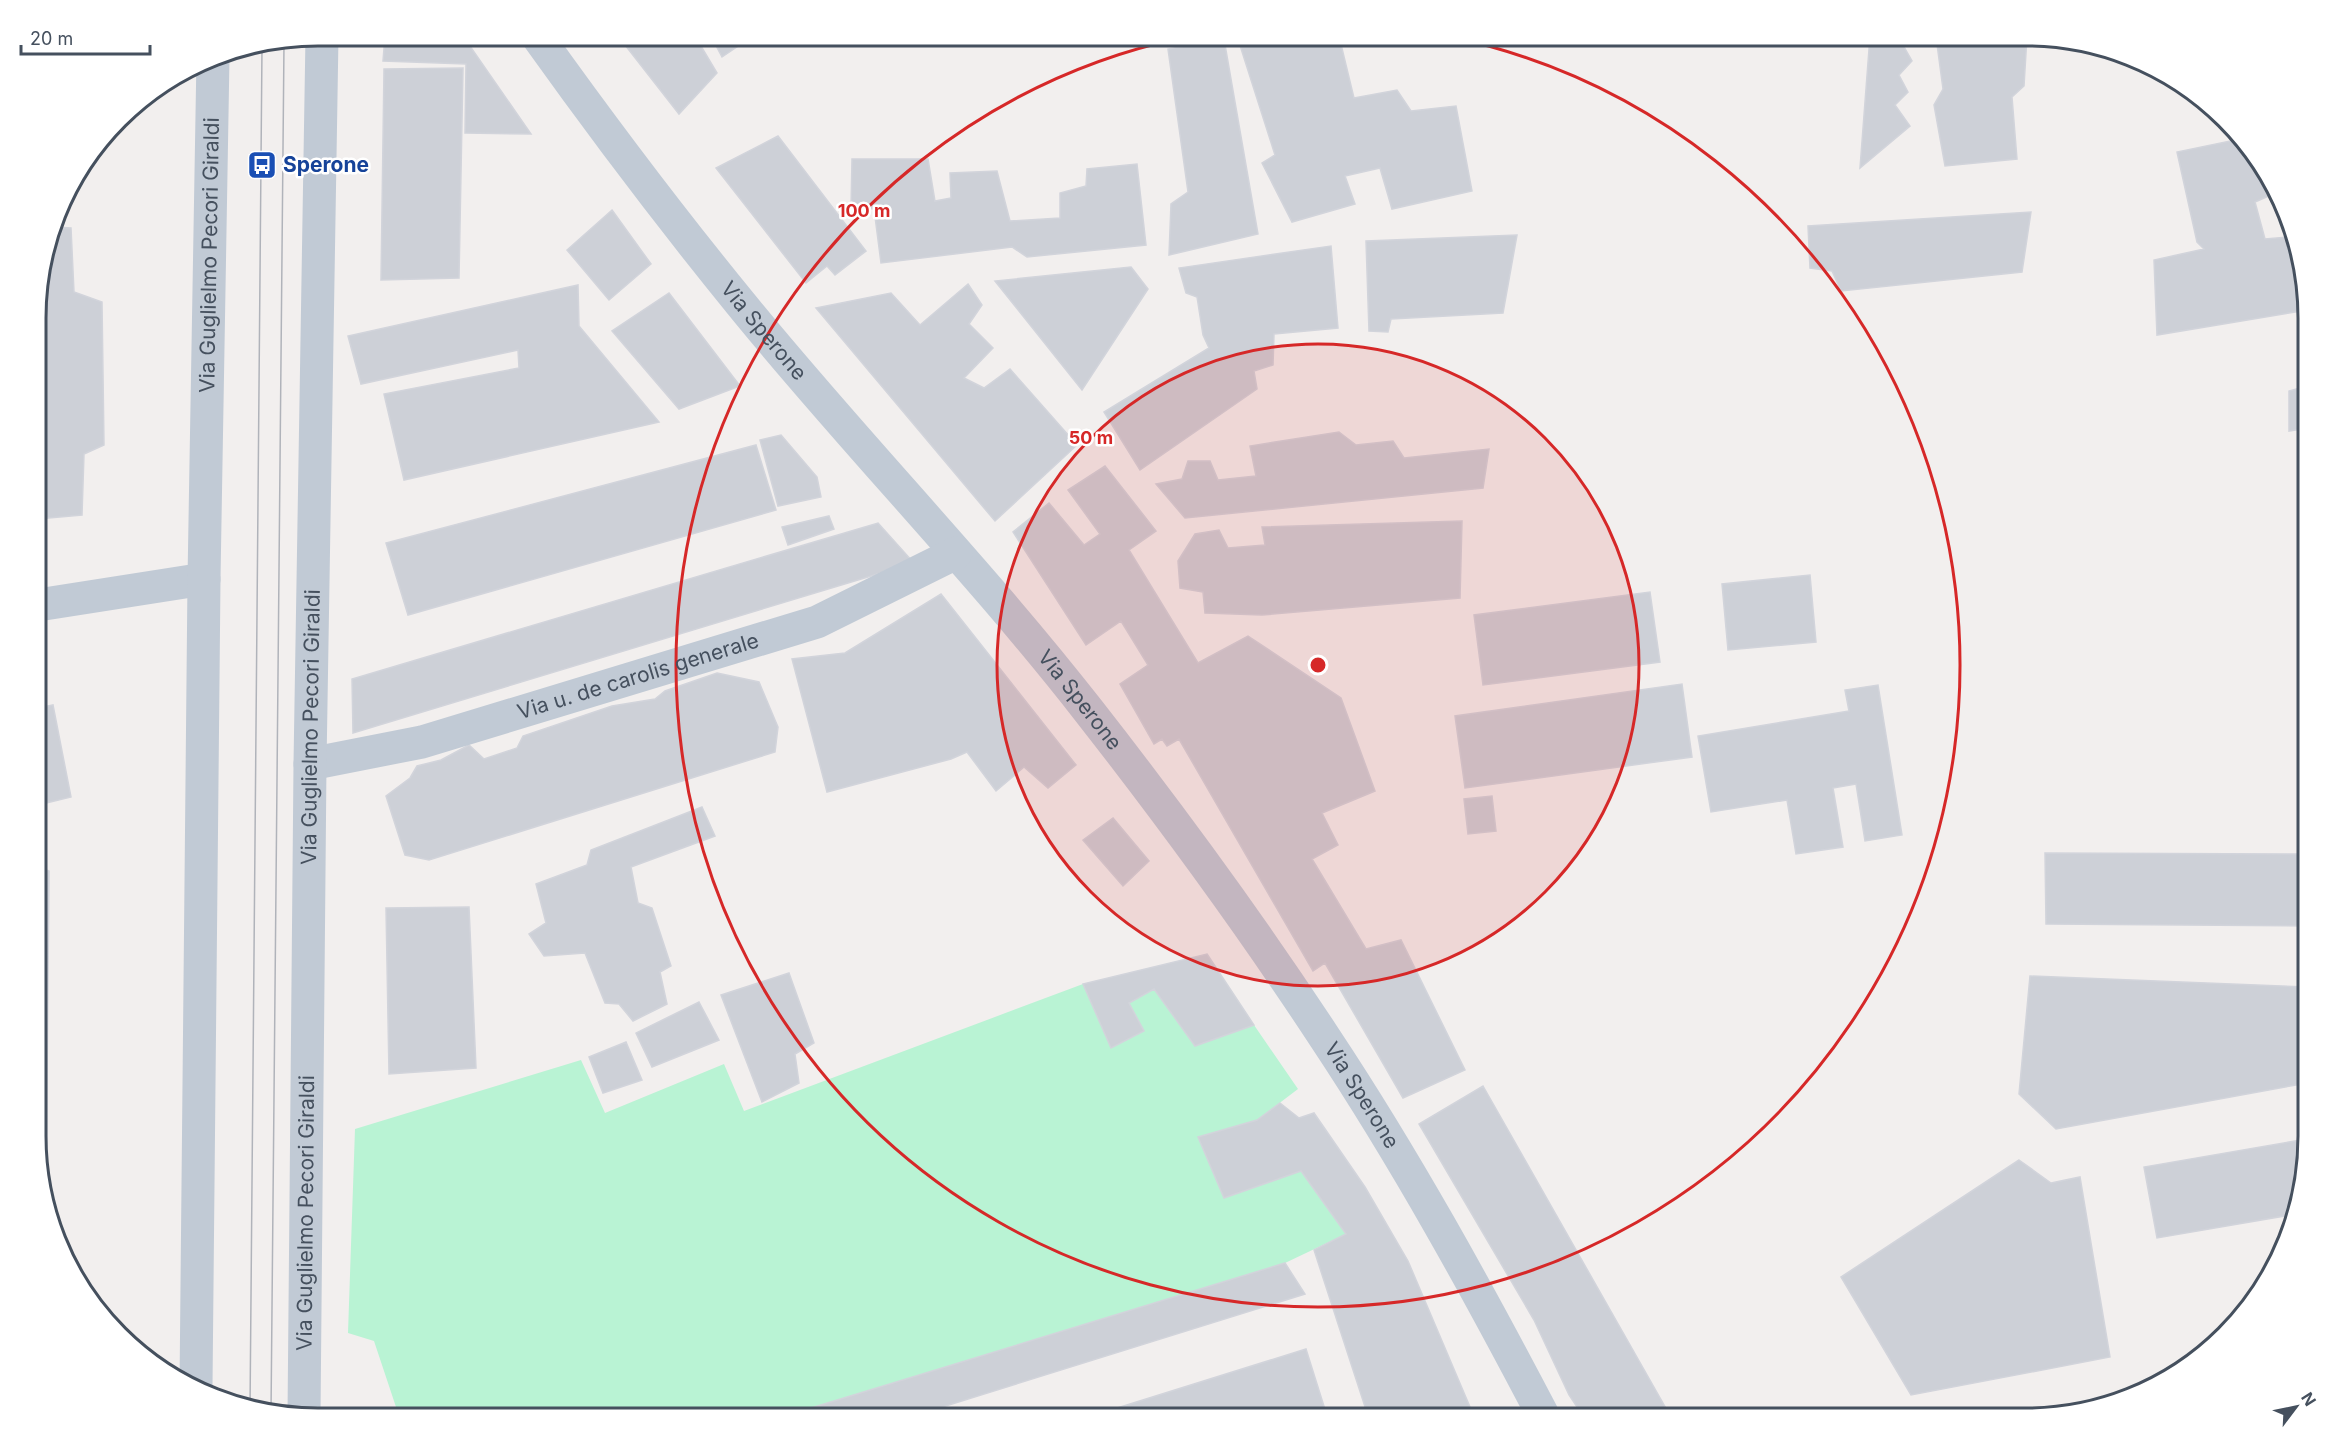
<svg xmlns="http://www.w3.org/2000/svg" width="2344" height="1455" font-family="Inter,sans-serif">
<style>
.green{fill:#b9f3d4}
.building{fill:#cdd0d7;stroke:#d2d4db;stroke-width:1.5}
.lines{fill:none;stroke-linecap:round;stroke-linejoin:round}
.minor{stroke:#c1cad5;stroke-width:33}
.tram{stroke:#b0b3ba;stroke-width:1.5}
.ring{fill:none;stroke:#d62828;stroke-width:3}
.labels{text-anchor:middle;stroke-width:5;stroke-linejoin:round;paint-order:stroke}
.transit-label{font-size:21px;font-weight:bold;fill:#164399;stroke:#fff;text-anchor:start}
.street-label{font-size:21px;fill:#45505e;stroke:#fff}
.rim{fill:none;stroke:#45505e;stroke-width:3}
.centre{fill:#d62828;stroke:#fff;stroke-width:3}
.ring-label{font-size:18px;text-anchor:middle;font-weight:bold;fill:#d62828;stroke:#fff;stroke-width:5;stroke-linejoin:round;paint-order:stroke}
</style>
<rect width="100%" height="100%" fill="#f2efee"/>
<path class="green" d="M1083,984L1111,1048L1144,1031L1129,1003L1154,989L1195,1046L1254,1025L1298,1089L1257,1120L1199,1137L1224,1198L1301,1171L1346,1234L1285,1263L775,1419H400L374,1341L348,1333L355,1129L581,1060L605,1113L724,1064L744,1111Z"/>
<path class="building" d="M385,36H463L531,134L465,133L466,64L383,61Z
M618,36H695L717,73L679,114Z
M711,36H753L722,57Z
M1237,36H1339L1354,98L1397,90L1411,111L1456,106L1472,191L1392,209L1380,168L1345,176L1355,204L1292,222L1262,163L1275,155Z
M1870,36H1913L1903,45L1912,61L1899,75L1908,92L1895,105L1910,126L1860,168Z
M1948,36H2027L2024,86L2012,97L2017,159L1945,166L1934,105L1943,89L1937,44Z
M1224,39L1258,234L1169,255L1171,204L1188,192L1168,49Z
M463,68L459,278L381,280L384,69Z
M778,136L866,251L835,275L827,266L806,283L716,168Z
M2235,140L2267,175L2271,195L2255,202L2265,239L2288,237L2307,301V310L2157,335L2154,260L2204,249L2197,242L2177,152Z
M852,159H928L935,201L951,198L950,173L997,171L1010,221L1060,218V193L1086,186L1087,169L1137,164L1146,245L1027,257L1012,247L881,263L874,209L851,208Z
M612,210L651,264L609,300L567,250Z
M2031,212L2022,272L1841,291L1832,271L1810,268L1808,226Z
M55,227L71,228L74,292L102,302L104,445L84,454L82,515L38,519V282Z
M1517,235L1503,313L1391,319L1388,332L1369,331L1366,241Z
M1331,246L1338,328L1274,334L1273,365L1254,371L1257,389L1140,470L1104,412L1209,348L1203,335L1197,297L1186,293L1179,268Z
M1131,267L1148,289L1082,390L995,281Z
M968,284L982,305L969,324L993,348L964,378L984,388L1010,369L1077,445L995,521L816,308L891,293L920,325Z
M578,285L579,326L659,422L404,480L384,394L519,368L518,350L361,384L348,336Z
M669,293L740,386L679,409L612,331Z
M2307,386V428L2289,431V391Z
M1339,432L1356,445L1393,441L1404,458L1489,449L1483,488L1185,518L1156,484L1182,479L1188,461H1210L1218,480L1256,476L1250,446Z
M781,435L817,477L821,497L778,506L760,440Z
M756,445L776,510L408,615L386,543Z
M1105,466L1156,531L1129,550L1198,663L1248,636L1341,698L1375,791L1322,813L1338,845L1312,859L1366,949L1401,940L1465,1070L1403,1098L1325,963L1313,971L1179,739L1167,746L1162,739L1154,744L1120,684L1148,665L1121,621L1086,645L1013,532L1049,503L1084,545L1100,534L1068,490Z
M829,516L834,529L788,545L782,527Z
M1462,521L1460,598L1262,615L1205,613L1203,592L1180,588L1178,561L1195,534L1219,530L1228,548L1265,545L1262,527Z
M878,523L914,563L353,733L352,679Z
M1810,575L1816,642L1728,650L1722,584Z
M1650,592L1660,662L1483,685L1474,615Z
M941,594L1076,765L1048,788L1024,767L996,791L967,752L951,759L827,792L792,659L845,653Z
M717,673L759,682L778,727L775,752L429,860L405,855L386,796L410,778L417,766L441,760L469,745L484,759L517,748L523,736L612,706L655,699L665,691Z
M1682,684L1692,757L1465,788L1455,716Z
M1878,685L1902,835L1865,841L1856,784L1833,788L1843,847L1796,854L1787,800L1711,812L1698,736L1849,711L1845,690Z
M53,705L71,797L38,805V708Z
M1492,796L1496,831L1468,834L1464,799Z
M702,807L715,836L631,867L638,903L652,908L671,966L660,972L667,1004L633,1021L619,1004L605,1003L585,953L544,956L529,934L546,923L536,884L587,865L591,850Z
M1113,818L1149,861L1123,886L1083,840Z
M2045,853L2307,854V926L2046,924Z
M38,867L49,871L46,1193L38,1173Z
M469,907L476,1068L389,1074L386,908Z
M1207,954L1254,1025L1195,1046L1154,989L1129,1003L1144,1031L1111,1048L1083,984Z
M789,973L814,1043L795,1054L799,1083L762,1102L721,995Z
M2030,976L2307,987V1083L2056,1129L2019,1094Z
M699,1002L719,1040L652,1067L636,1033Z
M626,1042L642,1080L603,1093L589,1057Z
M1483,1086L1672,1419H1585L1569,1395L1534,1320L1419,1124Z
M1280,1103L1299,1118L1314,1113L1365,1187L1408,1261L1473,1414L1457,1419H1369L1314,1250L1346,1234L1301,1171L1224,1198L1198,1137L1257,1120Z
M2307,1139V1154L2296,1214L2157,1238L2144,1167Z
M2019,1160L2051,1183L2080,1177L2110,1357L1911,1395L1841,1277Z
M1285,1263L1305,1294L904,1419H775Z
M1306,1349L1328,1419H1082Z"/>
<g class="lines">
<g class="minor">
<path id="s1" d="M537,36C602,127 670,217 741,304C853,442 978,569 1088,710C1171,816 1251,925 1325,1038C1406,1160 1477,1289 1545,1419"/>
<path d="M38,605L204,579"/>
<path id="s2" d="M310,764L422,742L817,622L956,553"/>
<path id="s3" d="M196,1387L204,579L213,57"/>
<path id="s4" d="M304,1417L310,764L322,36"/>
</g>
<path class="tram" d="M250,1410L262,47
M271,1413L284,43"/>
</g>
<circle cx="1318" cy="665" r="321" fill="#d62828" fill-opacity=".12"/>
<g class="ring">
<circle cx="1318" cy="665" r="321"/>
<path d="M1451 37A642 642 0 1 1 1185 37"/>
</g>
<defs>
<g id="bus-square" transform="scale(1.5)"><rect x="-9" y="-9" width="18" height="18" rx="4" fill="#1a4fb4" stroke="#fff"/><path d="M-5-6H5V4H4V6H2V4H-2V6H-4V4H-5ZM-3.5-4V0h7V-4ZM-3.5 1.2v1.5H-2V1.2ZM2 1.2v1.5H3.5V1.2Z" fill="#fff"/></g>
</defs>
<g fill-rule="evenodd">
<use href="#bus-square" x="262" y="165"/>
</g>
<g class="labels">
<g class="transit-label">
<text x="283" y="172">Sperone</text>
</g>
<g class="street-label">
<text dy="7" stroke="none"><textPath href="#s3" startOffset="1132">Via Guglielmo Pecori Giraldi</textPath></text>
<text dy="7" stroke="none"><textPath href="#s1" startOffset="372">Via Sperone</textPath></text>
<text dy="7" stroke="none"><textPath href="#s2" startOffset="340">Via u. de carolis generale</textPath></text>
<text dy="7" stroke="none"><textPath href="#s1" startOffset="858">Via Sperone</textPath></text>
<text dy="7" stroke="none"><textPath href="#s4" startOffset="690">Via Guglielmo Pecori Giraldi</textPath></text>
<text dy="7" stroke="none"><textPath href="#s1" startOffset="1344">Via Sperone</textPath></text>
<text dy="7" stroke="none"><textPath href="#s4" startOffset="204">Via Guglielmo Pecori Giraldi</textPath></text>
</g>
</g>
<path d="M0 0H2344V1455H0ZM318 46H2026A272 272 0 0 1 2298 318V1136A272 272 0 0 1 2026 1408H318A272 272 0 0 1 46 1136V318A272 272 0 0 1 318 46Z" fill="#fff" fill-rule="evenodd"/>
<path class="rim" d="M318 46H2026A272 272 0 0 1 2298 318V1136A272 272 0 0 1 2026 1408H318A272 272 0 0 1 46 1136V318A272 272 0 0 1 318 46Z"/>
<circle cx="1318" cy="665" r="9" class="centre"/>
<g class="ring-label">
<text x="864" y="217">100 m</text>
<text x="1091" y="444">50 m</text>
</g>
<g transform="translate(2296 1407) rotate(58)" stroke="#ffffff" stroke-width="4.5" paint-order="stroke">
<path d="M0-4.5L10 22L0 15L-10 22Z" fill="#45505e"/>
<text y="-9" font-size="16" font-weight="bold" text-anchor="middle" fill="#45505e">N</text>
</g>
<path d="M21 45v9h129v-9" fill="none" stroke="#45505e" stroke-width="3"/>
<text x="30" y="45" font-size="18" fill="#45505e" stroke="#ffffff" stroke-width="4.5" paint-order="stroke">20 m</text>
</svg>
